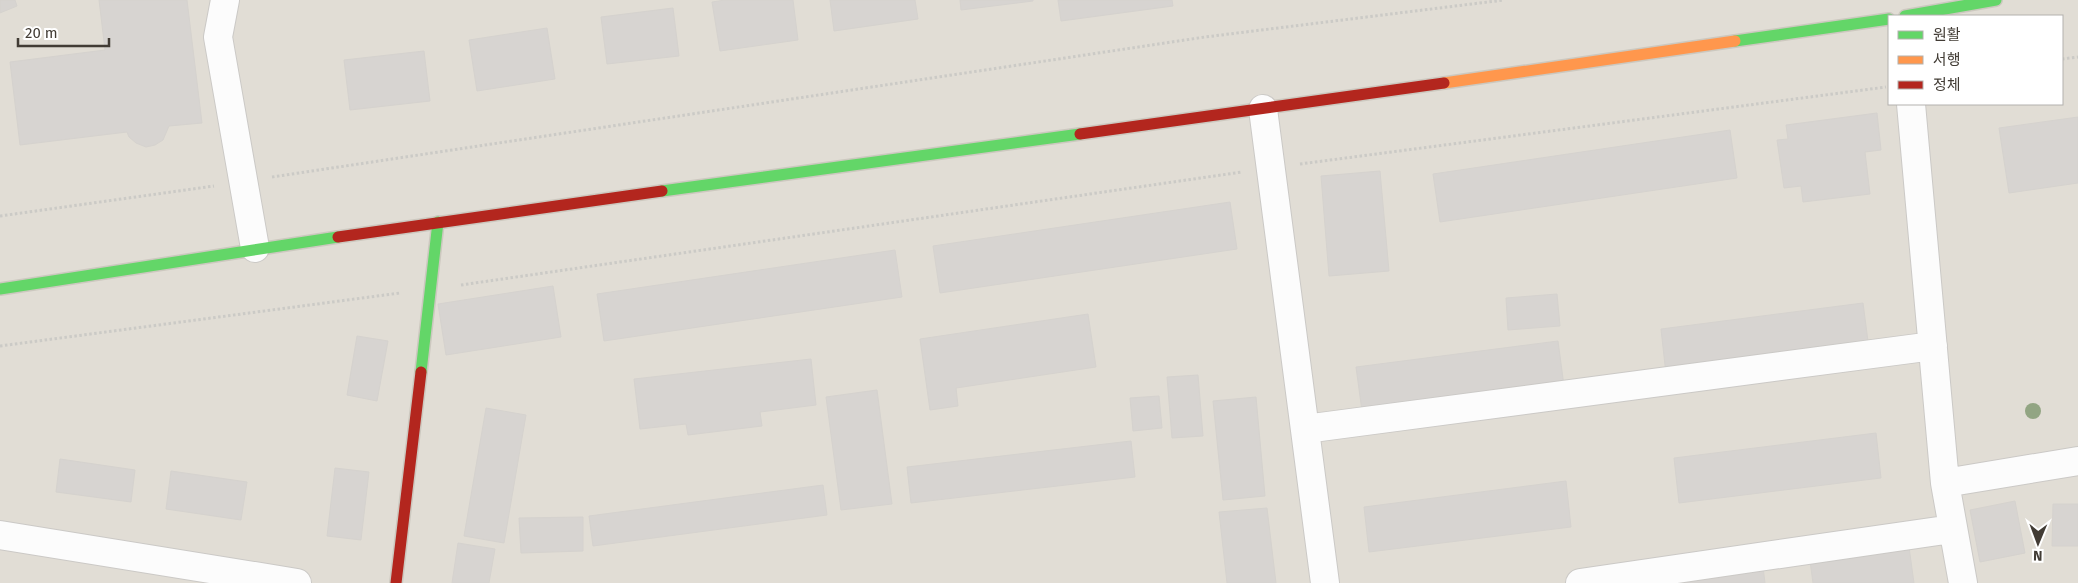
<svg xmlns="http://www.w3.org/2000/svg" width="2078" height="583" font-family="'Fira Sans','Noto Sans KR',sans-serif">
<style>
.residential{fill:#e1ddd5;fill-rule:evenodd}
.building{fill:#d7d4d1;stroke:#d5d2ce}
.lines{fill:none;stroke-linecap:round;stroke-linejoin:round}
.street-casing{stroke:#cbc9c6;stroke-width:30}
.fast-casing{stroke:#ccc8bf;stroke-width:14}
.slow-casing{stroke:#ccc8bf;stroke-width:14}
.jam-casing{stroke:#ccc8bf;stroke-width:14}
.path{stroke:#cbcac6;stroke-width:3;stroke-dasharray:2.5 2.5;stroke-linecap:butt}
.street{stroke:#fcfcfc;stroke-width:28}
.fast{stroke:#63d668;stroke-width:11}
.slow{stroke:#ff974d;stroke-width:11}
.jam{stroke:#b3261e;stroke-width:11}
.tree{fill:#92a583}
</style>
<rect width="100%" height="100%" fill="#edebe8"/>
<path class="residential" d="M0,0H2078V583H0ZM1889,16H2062V104H1889Z"/>
<path class="building" d="M0,0H15L17,6L0,13Z
M99,0H187L202,123L169,126L163,140L155,145L146,147L136,143L129,137L127,132L20,145L10,62L105,50Z
M725,0H793L798,40L720,51L712,2Z
M830,0H915L918,19L834,31Z
M960,0H1033V1L961,10Z
M1058,0H1172L1173,6L1061,21Z
M673,8L679,56L607,64L601,17Z
M547,28L555,79L477,91L469,40Z
M424,51L430,101L350,110L344,60Z
M1877,113L1881,150L1865,152L1870,194L1803,202L1801,186L1784,188L1777,140L1788,139L1786,125Z
M2078,117V183L2009,193L1999,128Z
M1730,130L1737,178L1440,222L1433,174Z
M1380,171L1389,271L1329,276L1321,176Z
M1230,202L1237,249L940,293L933,246Z
M895,250L902,297L604,341L597,294Z
M553,286L561,337L446,355L438,304Z
M1557,294L1560,326L1508,330L1506,298Z
M1863,303L1869,349L1666,374L1661,329Z
M1088,314L1096,367L956,388L958,406L930,410L920,339Z
M357,336L388,341L377,401L347,395Z
M1558,341L1564,386L1362,411L1356,367Z
M811,359L816,405L760,412L762,426L688,435L686,424L640,429L634,379Z
M1198,375L1203,436L1172,438L1167,377Z
M877,390L892,504L841,510L826,397Z
M1159,396L1162,428L1133,431L1130,398Z
M1256,397L1265,496L1223,500L1213,401Z
M486,408L526,415L504,543L464,536Z
M1876,433L1881,478L1679,503L1674,458Z
M1131,441L1135,477L911,503L907,467Z
M60,459L135,470L131,502L56,492Z
M335,468L369,472L361,540L327,536Z
M171,471L247,482L241,520L166,509Z
M1566,481L1571,527L1369,552L1364,507Z
M823,485L827,515L593,546L589,516Z
M2015,501L2025,553L1980,562L1970,510Z
M2053,504H2078V546H2052Z
M1267,508L1276,583H1227L1219,512Z
M583,517V551L521,553L519,518Z
M458,543L495,549L489,583H452Z
M1909,547L1914,583H1813L1810,561Z
M1763,567L1765,583H1650Z"/>
<g class="lines">
<g class="street-casing">
<path id="street" d="M225,0L218,37L255,248
M1911,104L1945,483L2078,461
M1263,109L1325,583
M1305,429L1933,346
M1945,483L1963,583
M0,535L297,583
M1580,583L1952,529"/>
</g>
<g class="fast-casing">
<path id="fast" d="M1905,16L1996,0
M1735,41L1889,19
M662,191L1080,134
M0,289L338,237
M421,372L438,222"/>
</g>
<g class="slow-casing">
<path id="slow" d="M1444,83L1735,41"/>
</g>
<g class="jam-casing">
<path id="jam" d="M1080,134L1444,83
M338,237L662,191
M396,583L421,372"/>
</g>
<path class="path" d="M2062,59L2078,57
M1300,164L1886,87
M272,177L1205,37L1504,0
M0,216L214,186
M461,285L1242,172
M0,346L400,293"/>
<use href="#street" class="street"/>
<use href="#fast" class="fast"/>
<use href="#slow" class="slow"/>
<use href="#jam" class="jam"/>
</g>
<circle class="tree" cx="2033" cy="411" r="8"/>
<rect x="1888" y="15" width="175" height="90" fill="#ffffff" stroke="#b3b1ae"/>
<rect x="1898" y="31" width="25" height="8" fill="#63d668" stroke="#b3b1ae"/>
<text x="1933" y="40" font-size="15" fill="#423c35">원활</text>
<rect x="1898" y="56" width="25" height="8" fill="#ff974d" stroke="#b3b1ae"/>
<text x="1933" y="65" font-size="15" fill="#423c35">서행</text>
<rect x="1898" y="81" width="25" height="8" fill="#b3261e" stroke="#b3b1ae"/>
<text x="1933" y="90" font-size="15" fill="#423c35">정체</text>
<g transform="translate(2038 543) rotate(181)" stroke="#ffffff" stroke-width="4" paint-order="stroke">
<path d="M0-4L9 19L0 12L-9 19Z" fill="#423c35"/>
<text y="-8" font-size="14" font-weight="bold" text-anchor="middle" fill="#423c35">N</text>
</g>
<path d="M18 38v8h91v-8" fill="none" stroke="#423c35" stroke-width="2.5"/>
<text x="25" y="38" font-size="15" fill="#423c35" stroke="#ffffff" stroke-width="4" paint-order="stroke">20 m</text>
</svg>
